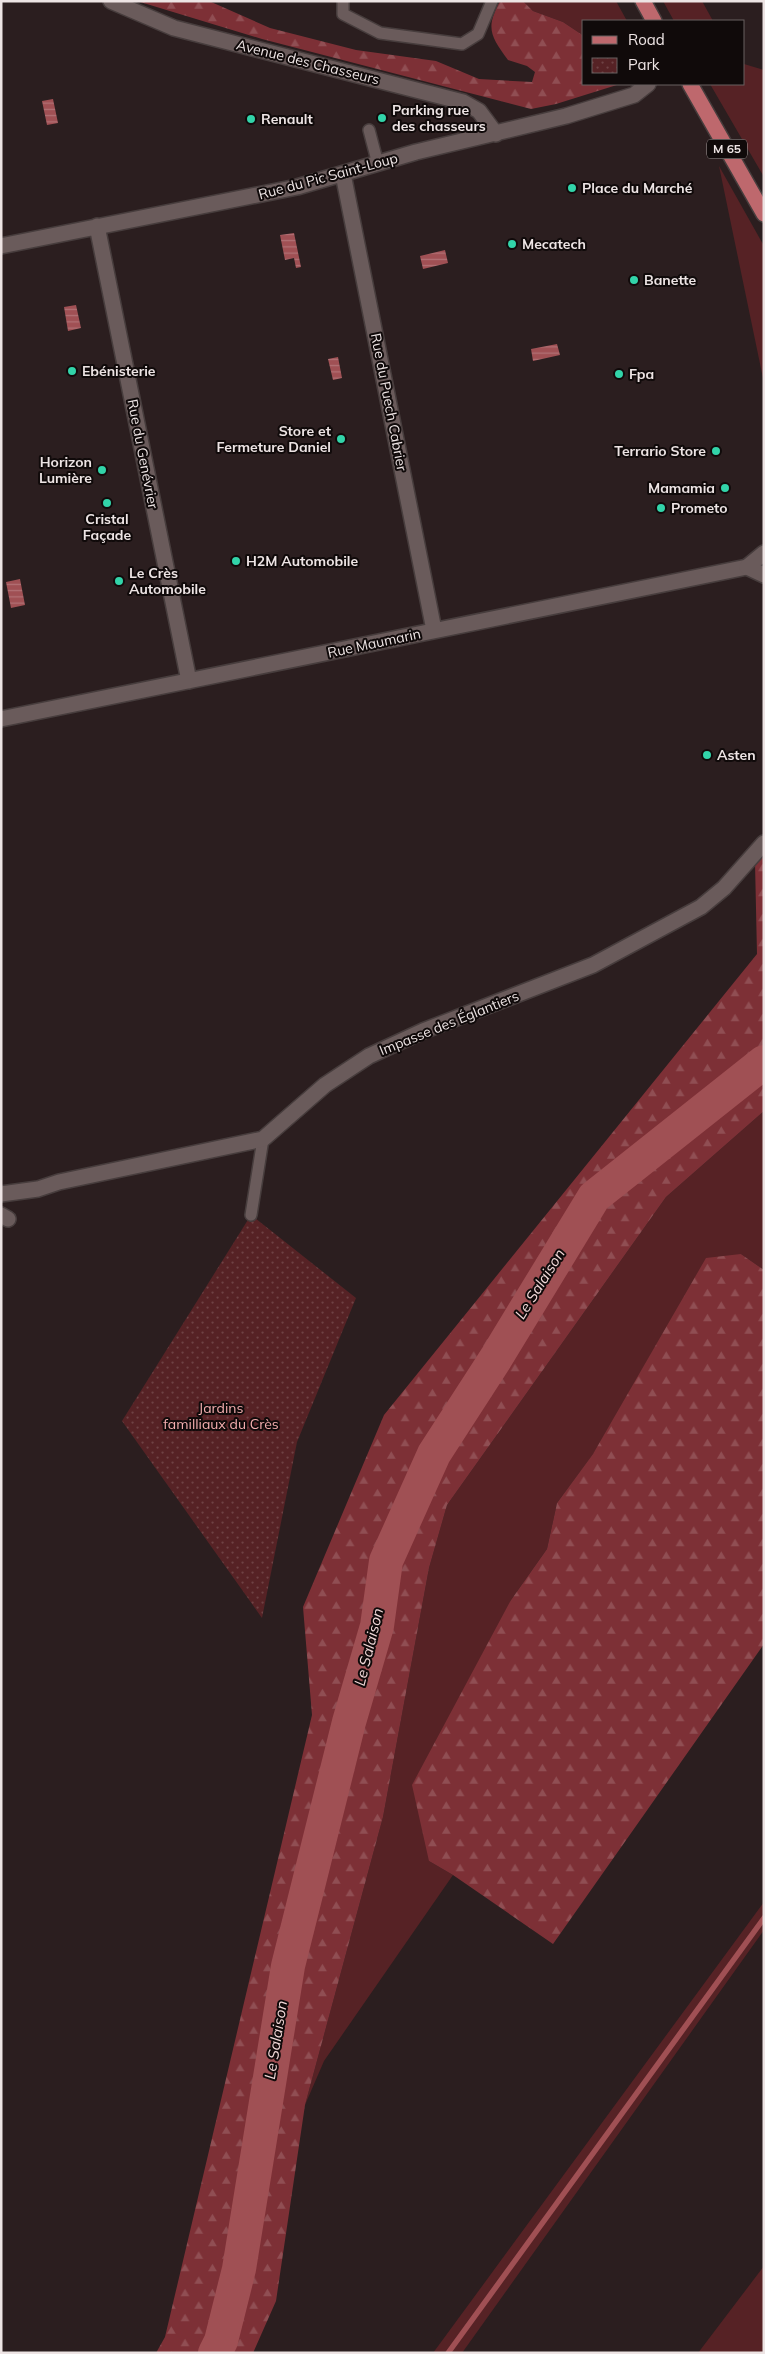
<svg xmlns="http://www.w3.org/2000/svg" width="765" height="2354" font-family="Mulish,sans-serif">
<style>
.grass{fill:#562225}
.forest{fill:url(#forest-firs)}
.park{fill:url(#park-dots)}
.water{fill:url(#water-rules)}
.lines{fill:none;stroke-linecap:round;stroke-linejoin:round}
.stream{stroke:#a05054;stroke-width:5.5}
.river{stroke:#a05054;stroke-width:34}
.service-casing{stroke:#473d3d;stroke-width:14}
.minor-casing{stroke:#473d3d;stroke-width:18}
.tertiary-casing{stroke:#473d3d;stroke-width:18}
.primary-casing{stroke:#473d3d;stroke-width:18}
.service{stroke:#6a5b5b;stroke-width:11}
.minor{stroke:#6a5b5b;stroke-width:15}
.tertiary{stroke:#6a5b5b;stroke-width:15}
.primary{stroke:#be686d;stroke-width:15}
.poi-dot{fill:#32d4a9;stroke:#100a0a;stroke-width:2}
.labels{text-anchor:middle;stroke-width:4;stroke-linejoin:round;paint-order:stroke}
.shield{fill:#100a0a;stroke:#aba3a3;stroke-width:1}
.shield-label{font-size:12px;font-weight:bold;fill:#ede4e4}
.street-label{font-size:14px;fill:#ede4e4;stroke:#100a0a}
.poi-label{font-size:14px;font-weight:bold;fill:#ede4e4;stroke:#100a0a;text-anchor:start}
.park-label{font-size:14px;fill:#f4aeaf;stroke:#100a0a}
.water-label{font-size:15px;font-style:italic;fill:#f2d9d9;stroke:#100a0a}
</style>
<defs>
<pattern id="forest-firs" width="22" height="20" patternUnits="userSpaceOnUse" patternTransform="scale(1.25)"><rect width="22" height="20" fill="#7d3036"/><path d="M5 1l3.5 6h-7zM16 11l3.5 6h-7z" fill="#904e53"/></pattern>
<pattern id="park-dots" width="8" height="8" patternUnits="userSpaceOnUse" patternTransform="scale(1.25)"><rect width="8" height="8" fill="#562225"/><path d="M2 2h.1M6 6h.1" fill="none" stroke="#6f4244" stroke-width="1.8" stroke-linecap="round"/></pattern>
<pattern id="water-rules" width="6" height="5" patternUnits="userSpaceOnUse" patternTransform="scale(1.25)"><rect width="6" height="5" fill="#a05054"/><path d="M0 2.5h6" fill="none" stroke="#b27175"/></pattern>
</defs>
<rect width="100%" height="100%" fill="#2b1e1f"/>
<path class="grass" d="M523,1H616L627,21H584V36L563,22L533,11Z
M663,1H702L713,21H674Z
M744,64L764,70V177L710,84H744Z
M719,166L764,246V383Z
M764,1111V1270L741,1254L557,1503L547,1549L511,1600L429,1861L453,1875L324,2061L305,2105L383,1817L429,1568L447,1505L666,1197Z
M764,1902V1930L462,2353H433Z
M764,2266V2353H698Z"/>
<path class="forest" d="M137,1H209L270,28L356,50L436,61L479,79L532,82L535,72L527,66L508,60C491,36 485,29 500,1H523L533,11L563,22L584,36V84H620L556,104L531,109L262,39Z
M764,849V1111L666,1197L447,1505L429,1568L383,1817L305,2105L276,2301L253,2353H156L165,2337L312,1715L303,1607L384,1415L757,954L755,862Z
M741,1254L764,1270V1644L553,1944L453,1875L429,1861L412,1785L511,1600L547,1549L557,1503L593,1454L706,1258Z"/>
<path class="park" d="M251,1215L356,1298L297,1442L262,1618L122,1421Z"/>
<path class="water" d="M53,99L58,123L47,125L42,101Z
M294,233L301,267L296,268L294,258L285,260L280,235Z
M445,250L448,263L423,269L420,256Z
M76,305L81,328L68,331L64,307Z
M557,344L560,355L533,361L531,349Z
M338,357L342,378L333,380L328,359Z
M20,579L25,605L11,608L6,582Z"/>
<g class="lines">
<path class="stream" d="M448,2353L764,1918"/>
<path class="river" d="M215,2353L221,2341L239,2269L288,1966L349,1722L377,1626L386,1561L434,1454L496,1358L594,1197L764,1062"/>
<g class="service-casing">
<path id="service" d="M343,1V14L380,33L462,44L478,34L492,1
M369,130L378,164
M251,1215L263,1139"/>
</g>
<g class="minor-casing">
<path id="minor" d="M111,1L174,28L463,102L479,111L496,134
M343,174L434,630
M97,226L189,681
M1,246L297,187L416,152L566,116L634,95L648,84
M1,719L747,567
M1,1194L38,1189L59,1182L263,1139L325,1085L369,1056L423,1031L593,965L701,907L724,888L764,843
M1,1215L8,1219"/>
</g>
<g class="tertiary-casing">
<path id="tertiary" d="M764,553L747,567L764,575"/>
</g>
<g class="primary-casing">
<path id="primary" d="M643,1L654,21
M690,84L764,214"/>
</g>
<use href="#service" class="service"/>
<use href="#minor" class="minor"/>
<use href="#tertiary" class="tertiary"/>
<use href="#primary" class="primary"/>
</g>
<g class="poi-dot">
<circle cx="382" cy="118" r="5"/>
<circle cx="251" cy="119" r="5"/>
<circle cx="572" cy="188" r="5"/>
<circle cx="512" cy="244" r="5"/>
<circle cx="634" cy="280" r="5"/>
<circle cx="72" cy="371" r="5"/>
<circle cx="619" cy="374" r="5"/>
<circle cx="341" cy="439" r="5"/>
<circle cx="716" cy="451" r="5"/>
<circle cx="102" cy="470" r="5"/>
<circle cx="725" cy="488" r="5"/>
<circle cx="107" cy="503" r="5"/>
<circle cx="661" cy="508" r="5"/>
<circle cx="236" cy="561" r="5"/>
<circle cx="119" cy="581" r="5"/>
<circle cx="707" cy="755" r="5"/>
</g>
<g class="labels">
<rect class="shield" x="707" y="139.5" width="40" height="19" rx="4"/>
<g class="shield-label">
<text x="727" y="153">M 65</text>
</g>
<g class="street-label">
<text transform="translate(308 62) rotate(14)" y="5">Avenue des Chasseurs</text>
<text transform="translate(328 176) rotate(-15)" y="5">Rue du Pic Saint-Loup</text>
<text transform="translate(389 402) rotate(79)" y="5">Rue du Puech Cabrier</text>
<text transform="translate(143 454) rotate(79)" y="5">Rue du Genévrier</text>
<text transform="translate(374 643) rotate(-12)" y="5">Rue Maumarin</text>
<text transform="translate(449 1023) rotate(-22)" y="5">Impasse des Églantiers</text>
</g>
<g class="poi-label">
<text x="392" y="115">Parking rue<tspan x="392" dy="16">des chasseurs</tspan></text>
<text x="261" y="124">Renault</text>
<text x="582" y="193">Place du Marché</text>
<text x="522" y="249">Mecatech</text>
<text x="644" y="285">Banette</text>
<text x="82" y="376">Ebénisterie</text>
<text x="629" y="379">Fpa</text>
<text x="331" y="436" text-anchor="end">Store et<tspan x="331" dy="16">Fermeture Daniel</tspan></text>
<text x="706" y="456" text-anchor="end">Terrario Store</text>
<text x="92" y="467" text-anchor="end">Horizon<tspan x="92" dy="16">Lumière</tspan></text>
<text x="715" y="493" text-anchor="end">Mamamia</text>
<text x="671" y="513">Prometo</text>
<text x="107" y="524" text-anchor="middle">Cristal<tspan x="107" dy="16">Façade</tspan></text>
<text x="246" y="566">H2M Automobile</text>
<text x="129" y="578">Le Crès<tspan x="129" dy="16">Automobile</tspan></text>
<text x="717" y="760">Asten</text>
</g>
<g class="park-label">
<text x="221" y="1413">Jardins<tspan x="221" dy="16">familliaux du Crès</tspan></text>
</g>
<g class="water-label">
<text transform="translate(540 1284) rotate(-58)" y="5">Le Salaison</text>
<text transform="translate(369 1647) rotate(-76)" y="5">Le Salaison</text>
<text transform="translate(276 2040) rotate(-81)" y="5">Le Salaison</text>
</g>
</g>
<rect width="765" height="2354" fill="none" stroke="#ede4e4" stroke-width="5"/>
<rect x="582" y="20" width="162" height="65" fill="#100a0a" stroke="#686161"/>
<rect x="592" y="36" width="25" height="8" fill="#be686d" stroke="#686161"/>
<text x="628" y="45" font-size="15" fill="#ede4e4">Road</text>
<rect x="592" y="58" width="25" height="15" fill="url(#park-dots)" stroke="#686161"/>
<text x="628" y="70" font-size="15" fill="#ede4e4">Park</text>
</svg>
